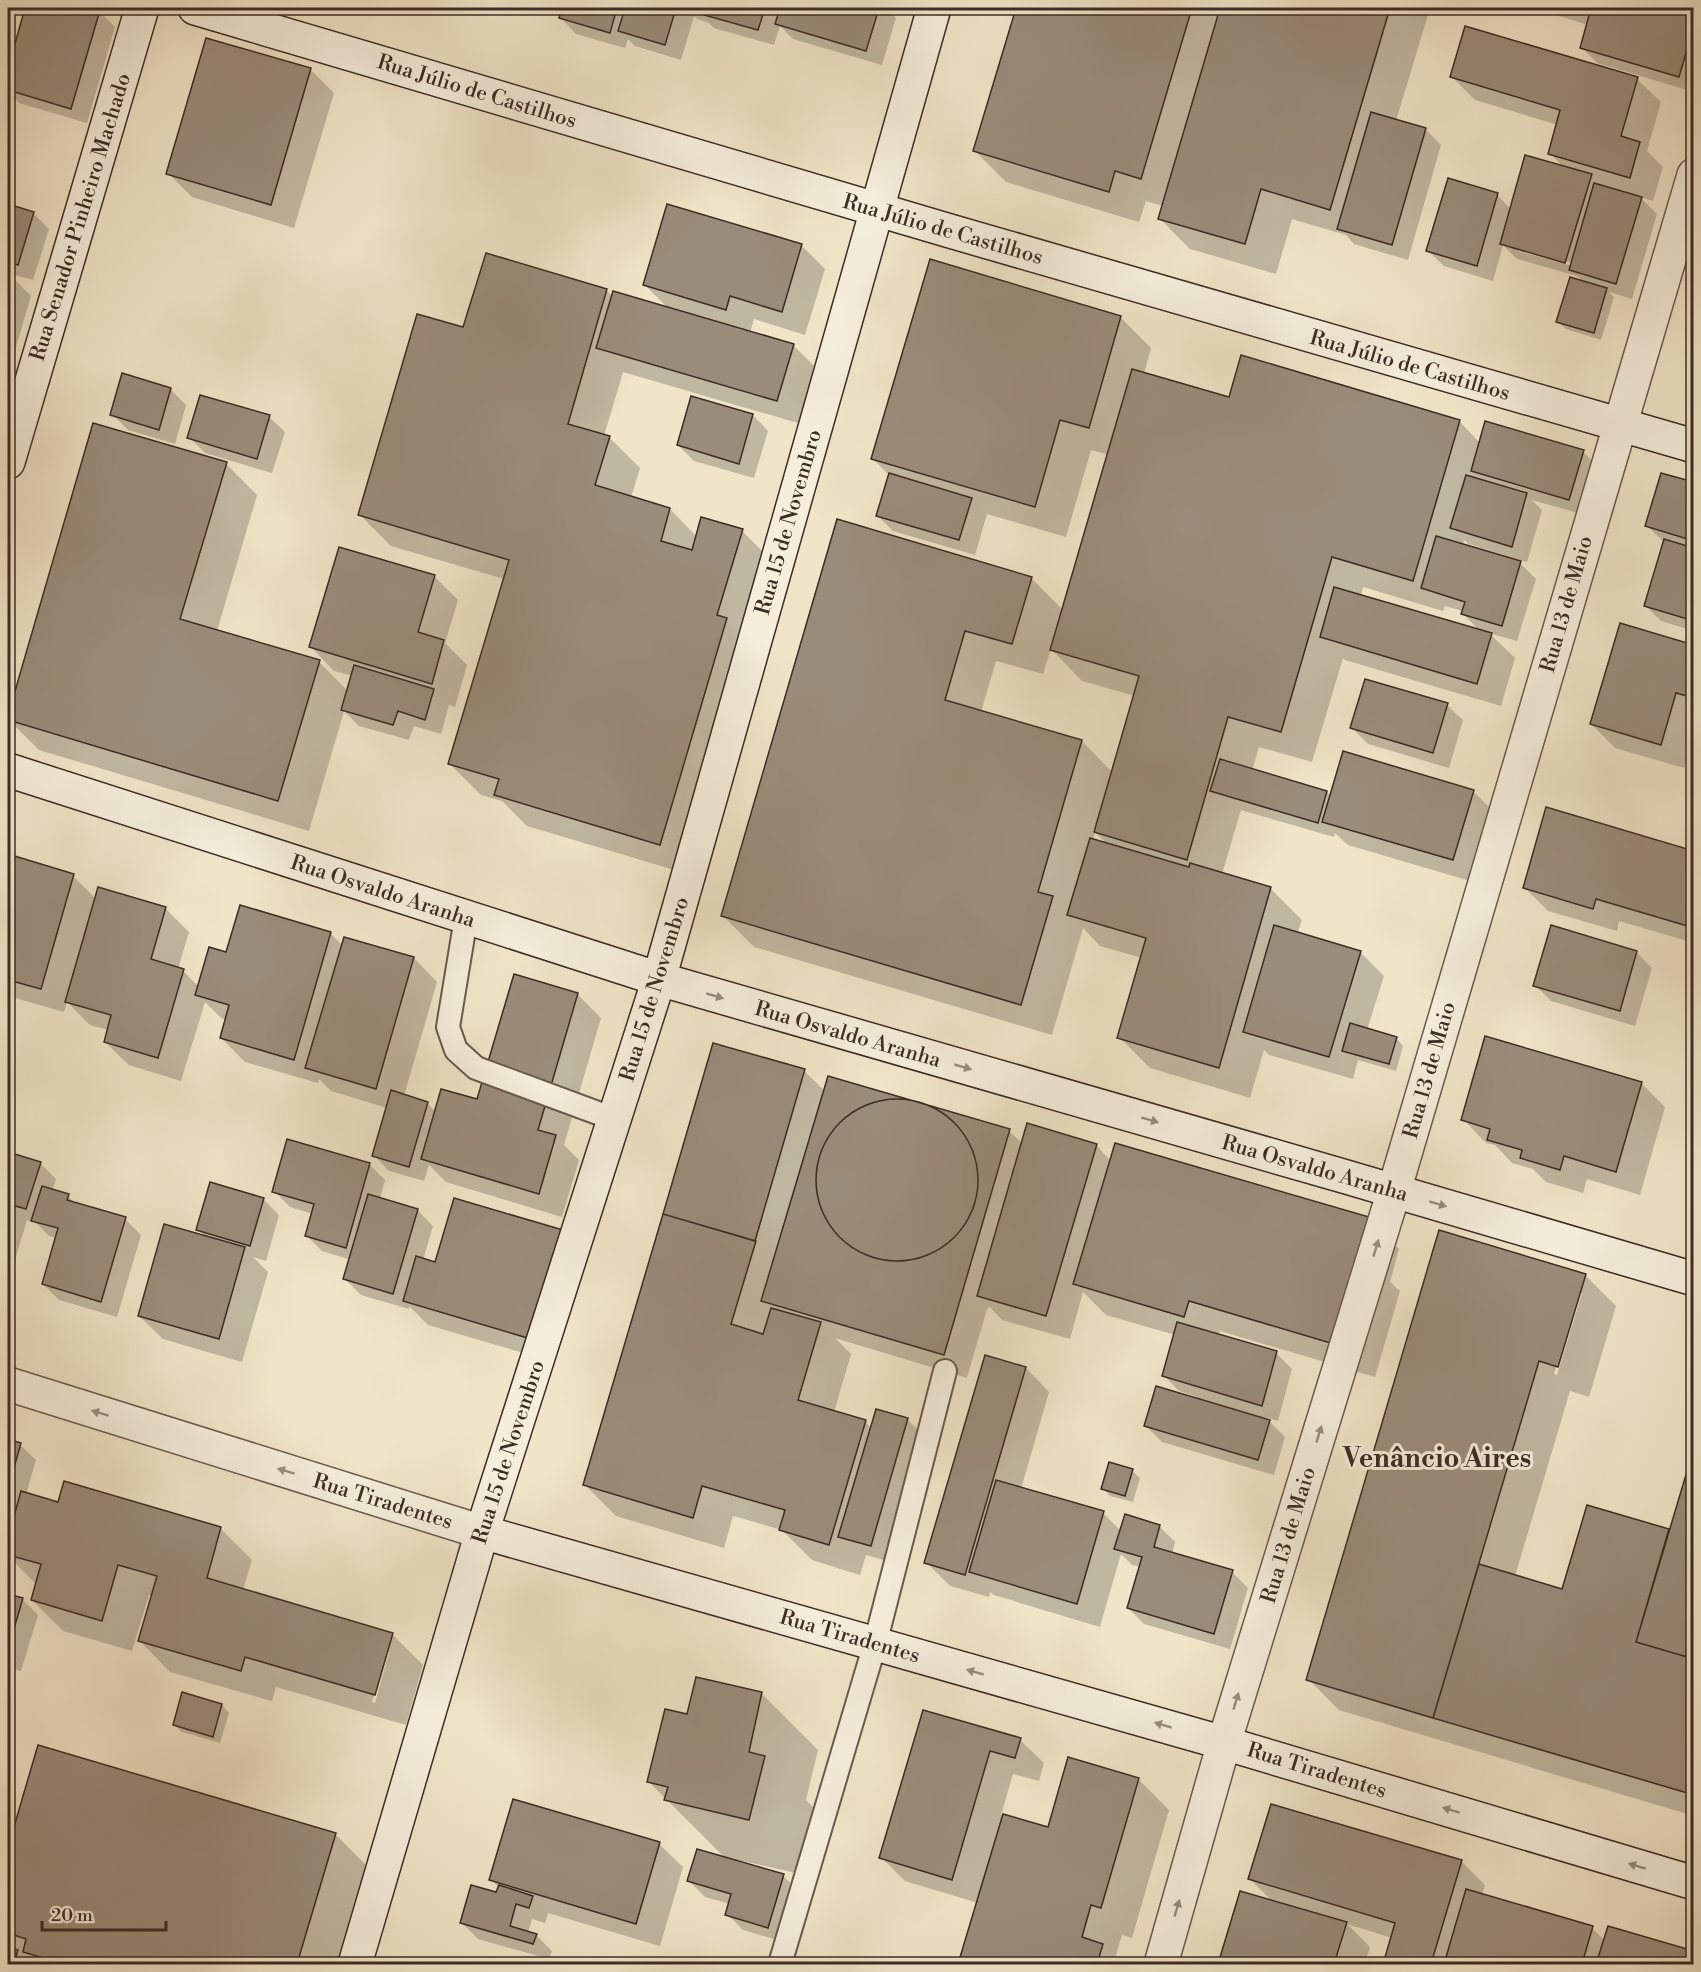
<svg xmlns="http://www.w3.org/2000/svg" width="1701" height="1972" font-family="'Libre Bodoni',serif">
<style>
.shadow{fill:#0003;fill-rule:evenodd}
.building{fill:#9a8c7a;stroke:#3c2c25;stroke-width:1.5}
.lines{fill:none;stroke-linecap:round;stroke-linejoin:round}
.lane-casing{stroke:#695a4e;stroke-width:26}
.street-casing{stroke:#695a4e;stroke-width:36}
.secondary-casing{stroke:#3c2c25;stroke-width:36}
.lane{stroke:#f5eedb;stroke-width:22}
.street{stroke:#f5eedb;stroke-width:33}
.secondary{stroke:#f5eedb;stroke-width:33}
.oneway{fill:#988d80}
.labels{text-anchor:middle;stroke-width:6;stroke-linejoin:round;paint-order:stroke}
.street-label{font-size:21px;fill:#3c2c25;stroke:#f5eedb}
.district-label{font-size:27px;font-weight:bold;fill:#3c2c25;stroke:#f5eedb}
</style>
<rect width="100%" height="100%" fill="#f0e5c8"/>
<filter id="stains"><feTurbulence type="fractalNoise" baseFrequency=".00333" numOctaves="4"/><feColorMatrix values="0 0 0 0 .2 0 0 0 0 .09 0 0 0 0 .02 0 0 0 .5 -.17"/></filter>
<radialGradient id="worn" r=".72"><stop offset=".6" stop-color="#630" stop-opacity="0"/><stop offset="1" stop-color="#630" stop-opacity=".3"/></radialGradient>
<path class="shadow" d="M27,8H87L99,11L115,27L87,123L19,103L8,92V73Z
M564,8H886L896,18L882,65L793,39L780,26L774,45L714,28L709,23L697,19L694,16L681,60L635,46L628,39L625,48L576,34L561,18Z
M1017,8H1430L1396,121L1425,129L1441,145L1408,260L1354,244L1346,235L1292,219L1276,274L1190,249L1159,218L1163,206L1146,201L1139,222L1006,182L975,151Z
M1542,8H1694V92L1597,63L1581,47L1588,25L1546,12Z
M310,69L334,93L294,228L192,197L168,173Z
M1452,77L1637,79L1661,102L1647,151L1663,167L1653,201L1640,197L1657,214L1632,299L1609,292L1614,297L1601,340L1566,329L1558,322L1583,282L1577,276L1517,259L1503,245L1493,281L1444,266L1428,251L1497,195L1511,209L1564,168L1550,153L1558,125L1475,100ZM1518,247L1573,263L1572,266L1518,251Z
M8,205L33,213L49,229L33,280L8,273L31,296L8,374Z
M801,245L825,269L805,335L754,319L750,333L793,345L817,369L801,424L623,372L604,436L609,437L640,468L631,498L670,509L697,537L742,531L773,562L691,875L527,826L502,801L481,795L450,764L504,579L391,546L360,515L464,329L606,290L613,297L669,309L645,285Z
M1120,317L1151,348L1144,374L1230,399L1459,421L1480,443L1583,452L1599,467L1585,515L1532,500L1542,510L1527,562L1468,544L1464,540L1463,546L1520,563L1536,579L1517,641L1489,633L1515,658L1501,706L1345,660L1343,658L1312,762L1259,747L1252,771L1327,792L1331,797L1473,791L1497,815L1477,883L1348,845L1335,833L1334,837L1241,810L1222,874L1271,889L1302,920L1297,934L1360,952L1384,976L1367,1030L1396,1038L1403,1046L1396,1071L1358,1060L1353,1079L1269,1055L1264,1050L1250,1098L1150,1068L1119,1037L1142,958L1100,946L1083,928L1052,1035L754,947L723,916L838,521L1031,578L1063,610L1109,455L1091,450L1066,537L987,514L975,555L893,531L877,515L889,475L873,459ZM1363,587L1443,611L1445,606L1463,611V614L1480,631L1361,596ZM1051,649L1082,681L1135,696L1113,773L1082,741L981,712L996,661L1043,674ZM1095,832L1108,845L1093,840Z
M170,389L186,405L175,444L128,430L112,414Z
M753,415L768,431L754,478L694,461L678,445Z
M269,417L285,432L272,473L205,453L189,437Z
M94,425L226,464L257,495L217,631L319,662L348,691L353,676L334,671L311,647L434,576L458,600L445,643L467,665L455,707L449,705L441,734L414,726L409,740L359,726L344,711L309,831L39,750L8,719Z
M1694,484V631L1661,621L1646,606L1664,542L1647,526Z
M1694,647V735L1684,768L1615,748L1591,724Z
M1447,705L1463,720L1449,768L1368,744L1352,728Z
M1694,852V943L1619,921L1617,931L1548,911L1524,887Z
M8,856L73,876L96,899L165,908L189,932L178,969L183,971L199,987L227,954L241,907L331,934L343,946L414,958L437,982L404,1096L427,1103L436,1112L478,1101L577,994L601,1018L564,1145L579,1160L562,1217L446,1182L429,1165L424,1181L389,1171L374,1155L387,1108L331,1091L319,1079L318,1083L245,1062L221,1038L227,1020L221,1018L205,1002L181,1081L129,1065L105,1042L108,1030L90,1025L67,1002L64,1012L8,996Z
M1636,952L1652,968L1635,1026L1551,1001L1535,985Z
M1486,1038L1642,1084L1665,1107L1640,1195L1587,1179L1583,1193L1546,1182L1533,1169L1512,1163L1495,1145L1486,1143L1463,1119Z
M804,1071L825,1091L1009,1131L1023,1144L1096,1145L1111,1161L1368,1218L1399,1249L1390,1282L1400,1291L1375,1377L1220,1331L1218,1336L1276,1353L1292,1369L1278,1421L1265,1417L1285,1437L1274,1475L1162,1442L1146,1426L1196,1399L1197,1397L1179,1391L1163,1375L1175,1335L1106,1315L1083,1292L1070,1339L1002,1320L990,1307L987,1309L967,1378L835,1338L851,1354L834,1412L865,1421L871,1428L908,1420L923,1435L887,1561L866,1555L860,1575L812,1560L782,1530L733,1516L724,1548L616,1516L585,1485Z
M8,1154L40,1163L56,1179L52,1191L68,1196L77,1205L125,1219L141,1235L117,1317L59,1300L43,1284L57,1238L49,1236L35,1222L27,1220L13,1267L8,1265Z
M369,1164L385,1180L380,1199L417,1210L433,1226L423,1260L436,1264L586,1255L554,1362L428,1325L409,1306V1309L361,1295L345,1279L351,1260L322,1251L307,1236L313,1214L290,1207L274,1191Z
M263,1199L279,1215L266,1261L253,1257L268,1272L242,1362L163,1339L139,1316L206,1237L198,1229Z
M1585,1275L1616,1306L1589,1397L1570,1391L1515,1576L1563,1590L1588,1507L1670,1531L1694,1454V1816L1339,1710L1308,1679ZM1578,1293H1582L1557,1375L1554,1374Z
M1026,1368L1049,1392L1021,1489L1103,1513L1121,1531L1159,1526L1175,1542L1172,1554L1232,1572L1248,1588L1230,1649L1144,1624L1128,1608L1140,1567L1132,1565L1121,1554L1100,1627L994,1595L990,1592L989,1597L950,1586L926,1562Z
M8,1441L20,1445L36,1460L26,1494L59,1504L65,1483L221,1529L252,1560L243,1590L392,1634L423,1665L406,1725L276,1687L272,1701L170,1672L140,1641L152,1596L149,1595L132,1651L63,1631L32,1600L36,1584L8,1556ZM386,1652H389L375,1703L372,1702Z
M1132,1471L1140,1478L1133,1502L1110,1496L1103,1488Z
M8,1595L22,1599L38,1615L21,1671L8,1667Z
M697,1679L762,1694L818,1750L806,1800L820,1814L805,1875L738,1860L737,1862L783,1876L799,1891L784,1942L743,1930L727,1914L730,1904L705,1897L689,1881L725,1858L649,1782L688,1716Z
M222,1705L229,1713L220,1743L182,1732L174,1725Z
M924,1712L1020,1740L1044,1763L1039,1781L1013,1774L1001,1815L1049,1829L1138,1779L1169,1810L1132,1938L1122,1935L1115,1958L1122,1964H960L978,1903L905,1881L881,1857Z
M39,1747L335,1834L366,1865L337,1964H37L25,1959L24,1964H8V1852Z
M659,1844L683,1867L660,1946L548,1913L545,1923L532,1919L528,1933L536,1935L552,1951L549,1959L478,1939L462,1923L497,1894L499,1888L491,1879Z
M1461,1861L1485,1885L1482,1895L1592,1928L1605,1941L1694,1953V1964H1384L1392,1938L1347,1924L1370,1947L1365,1964H1220L1241,1893L1273,1902L1250,1879Z"/>
<path class="building" d="M25,8H92L100,10L71,109L8,90V68Z
M562,8H617L610,33L559,18Z
M625,8H676L665,45L618,31Z
M692,8H765L758,30L697,13L698,9Z
M780,8H879L866,51L775,24Z
M1016,8H1192L1141,179L1115,171L1109,192L973,151Z
M1220,8H1390L1330,210L1261,189L1245,244L1158,219Z
M1591,8H1662L1694,17V26L1679,77L1580,48Z
M1465,26L1638,77L1621,136L1640,142L1630,178L1548,154L1560,110L1450,77Z
M206,38L311,68L271,205L166,174Z
M1371,112L1426,128L1392,245L1337,229Z
M1525,155L1592,174L1565,263L1500,244Z
M1448,178L1498,193L1477,266L1426,251Z
M1594,183L1642,197L1616,284L1569,270Z
M8,204L34,212L18,265L8,262Z
M667,204L802,244L782,312L730,296L726,310L643,285Z
M486,253L607,289L568,424L610,436L595,485L670,508L661,541L692,550L701,517L743,529L717,615L727,618L660,845L494,795L499,779L448,764L509,560L358,515L417,314L463,327Z
M930,259L1121,316L1089,428L1060,420L1035,507L871,459Z
M1570,277L1607,288L1594,333L1556,322Z
M613,291L794,344L777,401L596,348Z
M1241,355L1460,420L1413,581L1332,557L1281,732L1228,717L1187,860L1094,832L1139,676L1050,650L1132,369L1229,397Z
M122,373L171,388L159,430L110,415Z
M200,395L270,415L257,459L187,438Z
M691,396L753,414L739,464L677,445Z
M1485,421L1584,450L1569,500L1471,471Z
M93,423L227,462L180,619L320,660L278,801L8,720V715Z
M889,473L972,498L959,540L876,516Z
M1661,473L1694,482V541L1645,526Z
M1466,475L1527,493L1512,547L1450,528Z
M837,519L1032,577L1012,644L965,631L945,700L1082,740L1038,892L1053,896L1021,1005L721,916Z
M1436,536L1521,561L1502,626L1461,614L1465,602L1421,588Z
M1664,539L1694,548V621L1644,606Z
M339,547L435,575L418,632L444,640L432,684L309,647Z
M1334,587L1492,633L1477,684L1320,637Z
M1620,623L1694,645V698L1676,693L1661,745L1590,724Z
M354,665L434,689L425,720L398,711L393,725L341,710Z
M1365,679L1448,703L1433,753L1350,728Z
M1343,751L1474,790L1453,860L1322,822Z
M1220,759L1327,791L1318,823L1210,791Z
M1546,807L1694,851V918L1691,927L1596,899L1593,909L1523,888Z
M1090,838L1189,867L1190,863L1271,887L1219,1068L1117,1038L1146,938L1067,915Z
M8,854L74,874L41,989L8,980Z
M98,887L166,907L151,959L184,969L158,1058L104,1042L111,1015L65,1002Z
M240,905L331,932L294,1060L220,1038L229,1005L195,995L209,947L226,952Z
M1274,925L1361,951L1329,1057L1243,1032Z
M1551,925L1637,951L1620,1011L1533,986Z
M344,937L414,957L376,1089L305,1068Z
M514,974L578,993L538,1130L556,1135L539,1194L421,1159L441,1089L477,1099Z
M1350,1023L1397,1037L1389,1064L1342,1051Z
M1485,1036L1642,1082L1616,1172L1564,1156L1560,1170L1520,1158L1522,1150L1487,1140L1490,1129L1461,1120Z
M713,1043L805,1069L755,1241L663,1214Z
M828,1076L1010,1129L944,1355L761,1301Z
M391,1090L428,1102L409,1167L372,1156Z
M816 1180a81 81 0 1 1 162 0a81 81 0 1 1-162 0Z
M1027,1123L1097,1144L1046,1316L977,1296Z
M287,1139L370,1163L346,1248L305,1236L314,1204L272,1192Z
M1115,1143L1369,1217L1344,1347L1189,1301L1184,1317L1073,1284Z
M8,1152L41,1162L26,1209L12,1205L8,1219Z
M210,1182L264,1198L250,1246L196,1230Z
M42,1186L69,1194L67,1200L126,1217L101,1302L42,1284L58,1228L31,1221Z
M368,1194L418,1209L393,1294L343,1279Z
M454,1198L563,1230L531,1339L403,1301L416,1256L435,1262Z
M663,1214L756,1241L731,1324L763,1334L771,1308L821,1322L798,1400L866,1420L829,1545L779,1530L785,1510L702,1486L693,1518L583,1485Z
M164,1224L245,1247L219,1339L138,1316Z
M1439,1230L1586,1274L1558,1367L1539,1361L1433,1718L1306,1680Z
M1177,1322L1277,1351L1262,1406L1162,1376Z
M985,1355L1026,1367L965,1575L924,1563Z
M1156,1386L1270,1420L1258,1460L1144,1426Z
M876,1409L908,1418L871,1546L838,1537Z
M8,1439L21,1443L8,1489Z
M1694,1448V1659L1636,1642Z
M1109,1462L1133,1469L1125,1496L1101,1489Z
M996,1480L1104,1511L1077,1604L969,1572Z
M64,1481L221,1527L207,1578L393,1633L375,1695L245,1657L241,1671L138,1641L157,1576L118,1565L102,1621L31,1600L41,1564L8,1555V1538L21,1491L58,1502Z
M1587,1505L1669,1529L1636,1642L1694,1659V1795L1433,1718L1479,1564L1562,1589Z
M1125,1514L1160,1525L1154,1547L1233,1570L1214,1634L1127,1608L1142,1557L1114,1549Z
M8,1594L23,1598L8,1649Z
M696,1677L762,1692L749,1752L765,1756L749,1820L664,1800L668,1787L647,1782L665,1709L687,1714Z
M182,1692L222,1704L213,1737L173,1725Z
M923,1710L1021,1738L1015,1758L990,1751L952,1880L879,1858Z
M38,1745L336,1833L297,1964H64L23,1952L26,1939L8,1933V1847Z
M1068,1757L1139,1778L1101,1908L1091,1905L1082,1937L1103,1944L1097,1964H958L1003,1814L1048,1827Z
M513,1799L660,1842L636,1924L489,1880Z
M1271,1804L1462,1860L1431,1964H1383L1395,1923L1248,1879Z
M697,1849L784,1874L768,1928L725,1915L731,1894L687,1881Z
M471,1885L496,1892L499,1885L533,1896L529,1908L516,1904L510,1926L537,1934L533,1944L460,1923Z
M1466,1889L1593,1926L1582,1964H1444Z
M1240,1891L1347,1922L1334,1964H1218Z
M1608,1926L1694,1951V1964H1596Z
M8,1947L18,1950L14,1964H8Z"/>
<g class="lines">
<g class="lane-casing">
<path id="lane" d="M466,918L448,1027L456,1050L476,1068L614,1119
M780,1964L875,1644L945,1371"/>
</g>
<g class="street-casing">
<path id="street" d="M8,1384L482,1532
M1161,1964L1224,1743L1394,1191L1694,175"/>
</g>
<g class="secondary-casing">
<path id="secondary" d="M195,8L950,231L1694,446
M8,462L142,8
M8,770L659,979L1343,1176L1694,1279
M482,1532L1224,1743L1694,1883
M355,1964L482,1532L659,979L934,8"/>
</g>
<use href="#lane" class="lane"/>
<use href="#street" class="street"/>
<use href="#secondary" class="secondary"/>
</g>
<defs><path id="oneway-solid" d="M-6-.8H1V-3.2L6.5 0L1 3.2V.8H-6Z" transform="scale(1.5)"/></defs>
<g class="oneway">
<use href="#oneway-solid" transform="translate(715 996) rotate(16)"/>
<use href="#oneway-solid" transform="translate(963 1067) rotate(16)"/>
<use href="#oneway-solid" transform="translate(1150 1120) rotate(16)"/>
<use href="#oneway-solid" transform="translate(1438 1204) rotate(16)"/>
<use href="#oneway-solid" transform="translate(1376 1248) rotate(-73)"/>
<use href="#oneway-solid" transform="translate(100 1413) rotate(-163)"/>
<use href="#oneway-solid" transform="translate(1319 1434) rotate(-73)"/>
<use href="#oneway-solid" transform="translate(286 1471) rotate(-163)"/>
<use href="#oneway-solid" transform="translate(975 1672) rotate(-164)"/>
<use href="#oneway-solid" transform="translate(1236 1701) rotate(-73)"/>
<use href="#oneway-solid" transform="translate(1163 1725) rotate(-164)"/>
<use href="#oneway-solid" transform="translate(1451 1810) rotate(-163)"/>
<use href="#oneway-solid" transform="translate(1637 1866) rotate(-163)"/>
<use href="#oneway-solid" transform="translate(1177 1908) rotate(-74)"/>
</g>
<g class="labels">
<g class="street-label">
<text transform="translate(477 91) rotate(17)" y="7">Rua Júlio de Castilhos</text>
<text transform="translate(80 217) rotate(-73)" y="7">Rua Senador Pinheiro Machado</text>
<text transform="translate(943 229) rotate(16)" y="7">Rua Júlio de Castilhos</text>
<text transform="translate(1410 365) rotate(16)" y="7">Rua Júlio de Castilhos</text>
<text transform="translate(788 522) rotate(-74)" y="7">Rua 15 de Novembro</text>
<text transform="translate(1566 604) rotate(-74)" y="7">Rua 13 de Maio</text>
<text transform="translate(383 891) rotate(18)" y="7">Rua Osvaldo Aranha</text>
<text transform="translate(654 989) rotate(-73)" y="7">Rua 15 de Novembro</text>
<text transform="translate(848 1034) rotate(16)" y="7">Rua Osvaldo Aranha</text>
<text transform="translate(1429 1070) rotate(-74)" y="7">Rua 13 de Maio</text>
<text transform="translate(1315 1168) rotate(16)" y="7">Rua Osvaldo Aranha</text>
<text transform="translate(508 1452) rotate(-72)" y="7">Rua 15 de Novembro</text>
<text transform="translate(383 1501) rotate(17)" y="7">Rua Tiradentes</text>
<text transform="translate(1288 1535) rotate(-73)" y="7">Rua 13 de Maio</text>
<text transform="translate(850 1636) rotate(16)" y="7">Rua Tiradentes</text>
<text transform="translate(1317 1770) rotate(17)" y="7">Rua Tiradentes</text>
</g>
<g class="district-label">
<text x="1437" y="1467">Venâncio Aires</text>
</g>
</g>
<rect width="1701" height="1972" fill="none" stroke="#f0e5c8" stroke-width="30"/>
<rect x="9" y="9" width="1683" height="1954" fill="none" stroke="#3c2c25" stroke-width="3"/>
<rect x="15" y="15" width="1671" height="1942" fill="none" stroke="#3c2c25" stroke-width="1.5"/>
<path d="M42 1921v9h124v-9" fill="none" stroke="#3c2c25" stroke-width="3"/>
<text x="51" y="1921" font-size="18" fill="#3c2c25" stroke="#f5eedb" stroke-width="4.5" paint-order="stroke">20 m</text>
<rect width="100%" height="100%" filter="url(#stains)"/>
<rect width="100%" height="100%" fill="url(#worn)"/>
</svg>
